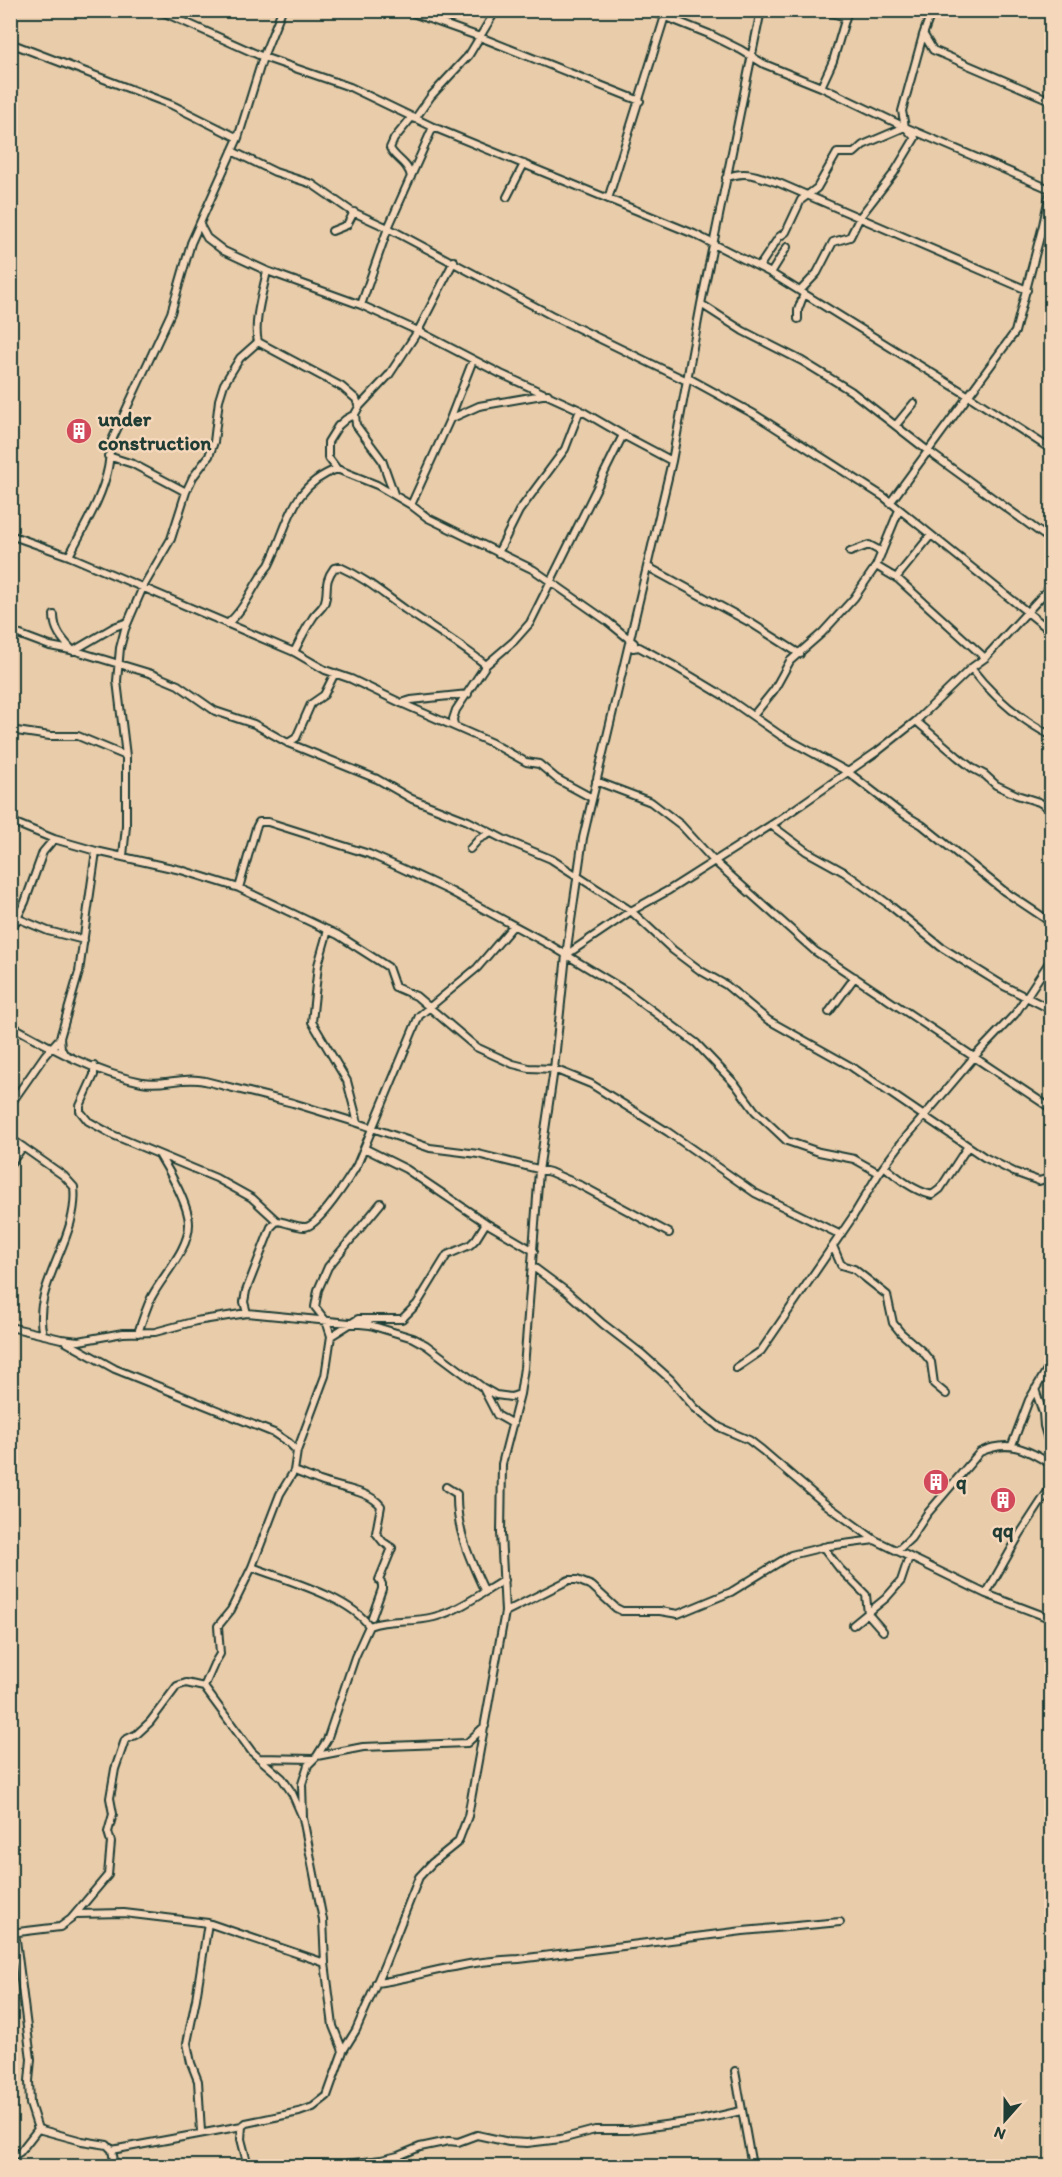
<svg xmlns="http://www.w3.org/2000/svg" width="1062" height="2177" font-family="Itim,sans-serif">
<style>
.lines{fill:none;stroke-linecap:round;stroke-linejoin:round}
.street-casing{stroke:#1f3d34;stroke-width:10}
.street{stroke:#f5d7bb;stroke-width:6}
.labels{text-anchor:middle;stroke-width:5;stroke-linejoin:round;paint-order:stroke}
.poi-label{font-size:21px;font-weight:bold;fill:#1f3d34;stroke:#f5d7bb;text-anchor:start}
</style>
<rect width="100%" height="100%" fill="#e9ccaa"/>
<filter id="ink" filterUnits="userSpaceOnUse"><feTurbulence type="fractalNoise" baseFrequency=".0167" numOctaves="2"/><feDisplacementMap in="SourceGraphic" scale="12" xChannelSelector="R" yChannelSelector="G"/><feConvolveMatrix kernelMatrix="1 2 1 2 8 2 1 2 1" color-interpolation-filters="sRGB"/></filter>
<g filter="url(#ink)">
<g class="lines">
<g class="street-casing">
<path id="street" d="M158,10L263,57L350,87L433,127L694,234L769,272L969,396L1052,450
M404,10L480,37L640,101
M649,10L709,34L741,50L764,64L821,87L905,127L1052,190
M821,10L846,17
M924,35L933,50L1052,101
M10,43L172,105L238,138
M821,87L833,61L848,10
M415,119L431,96L469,55L496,10
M232,151L275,172L312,184L351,211L388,228L551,315L687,381
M411,177C408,162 395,159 390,148L394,139L412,117
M726,178C746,169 759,177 779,183L1027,290
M507,197L524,164
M608,199L665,16
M200,225L207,238L224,251L267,271L361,305L418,331L501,374L580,410L623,435L672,461
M332,231L347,225L354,212
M759,267L779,237L786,232L801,200L817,188L837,153H854L863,145L905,127
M267,271C263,291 253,323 258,342L342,387L356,399L359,407
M771,273L787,247
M800,291L817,273L833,242L850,237L860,217L894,173L915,138L905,127L902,111L923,35L932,10
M701,304L743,331L802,361L851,391L928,451L1052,541
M361,305L388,228L433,127
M798,319V310L804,294
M688,378L754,414L884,497L1052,632
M355,414L346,419L338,426L328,442V457L337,469L377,485L411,505L428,518L534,570L607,621L634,643L633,648L639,647L674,666L724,696L780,735L848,772L897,810L922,825L1004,891L1052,923
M450,419L479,406L548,394
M896,425L914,403
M108,456L133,464L186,492
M394,494L382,460L356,425L355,414L359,407L389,375L418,331L454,261
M890,503L1015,332L1043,225L1052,182
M411,505L450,419L473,360
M10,535L69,556L294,652L325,670L351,679L401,703L492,743L526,762L539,764L557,779L592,798
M850,552L869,545L882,552
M498,553L519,511L565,449L580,410
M69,556C83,528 102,499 108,468C110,459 109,450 112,440L171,313L191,243L238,138L263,57L282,10
M876,566L898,579L985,658
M648,567L751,623L800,654
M896,578L931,535
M54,615C54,631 63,640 73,651L114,627L128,622
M227,624C246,609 253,584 269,565C289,525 290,486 337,469
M10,631L50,646L76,651L152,674L178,685L215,711L254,724L288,743L377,779L412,799L468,821L503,839L551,859L631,911L673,950L701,971L726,985L768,1020L852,1067L984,1157L1014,1172L1039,1181L1052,1177
M294,652C300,641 305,629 312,619C315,613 321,610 324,604C330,590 322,584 334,568L340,567C367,579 383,594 406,610C433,628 460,644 486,665
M971,668C994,698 1019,719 1052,736
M401,703L411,700L468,694
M753,716L774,690L790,661L822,633L854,598L876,566L899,510
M916,721L958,757L972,768L985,775L996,785L1017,795L1039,802L1052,810
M454,726L453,719L456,710L486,665L514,641L530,623L623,435
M10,730L50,736H78L126,756
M288,743L296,738L311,704L324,695L335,673
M596,781L651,802L681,825L713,860L815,951L1052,1109
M10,821L54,839L96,851L181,870L239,888L338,935L388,967L395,987L416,996L476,1047L513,1064L529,1068L554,1069L591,1084L668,1132L755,1193L841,1235
M771,825L806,851L844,872L887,903L941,947L1004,986L1052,1010
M470,849L479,839L491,833
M123,856L126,826V756L117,681L120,648L125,629L143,587L171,539L186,492L193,477L209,456L214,442L219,400L224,384L240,358L258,342
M239,888L256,828L259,822H268L369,854L401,868L450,891L550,945L626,991L696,1043L736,1085L755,1111L787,1141L819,1152L854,1159L879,1173
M17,918L48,931L84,940
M328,930L318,965L312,1022L347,1081L358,1123
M10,933L25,902L43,852L54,839
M566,955L631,911L669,890L779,820L878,751L916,721L971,668L985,658L1052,585
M829,1012L855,977
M10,1025C51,1048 95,1073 142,1082C164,1086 182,1076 205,1081L293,1103L358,1123L430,1148L478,1154L550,1172L582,1186L669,1233
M64,1054L61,1048L60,1038L79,972L96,851
M94,1066V1075L80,1106V1111L88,1121L113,1135L216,1178L252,1198L277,1221
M10,1105L45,1055L60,1038
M10,1138L64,1176L74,1187C80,1238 30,1287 43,1334
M364,1148L406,1169L486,1223L534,1251
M10,1164L23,1147
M884,1166C898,1178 914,1191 932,1195L940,1189L968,1146
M833,1246L841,1265L854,1269L887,1295L893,1323L901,1333L923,1352L931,1362L934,1384L946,1394
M532,1266L567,1292L603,1324L642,1354L670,1379L695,1408L719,1427L749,1440L762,1450L824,1503L875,1540L986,1594L1052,1619
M247,1313L244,1302L246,1291L271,1227L277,1221C286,1222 295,1227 305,1227C318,1227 350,1177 357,1165L419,1016L477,968L513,926
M10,1327L61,1339L79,1341L123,1333L155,1332L196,1321L247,1313L370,1325L413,1338L426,1345L482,1387L496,1395L511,1397L520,1394
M138,1333C142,1321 146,1309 151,1298C162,1276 189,1250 189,1224C189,1206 170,1172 160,1156
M331,1336L358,1319H402L417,1304L447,1255L470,1245L476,1239L486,1223
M66,1342L115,1369L274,1433L289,1443L297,1451
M736,1368L761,1351L852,1218L879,1173L902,1142L975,1056L1015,1014L1052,958
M483,1388L497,1415L513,1424
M1035,1389L1043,1413L1044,1426L1052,1453
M1012,1445L1029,1400L1052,1361
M294,1471C303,1474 311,1478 320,1481C338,1488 369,1490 381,1506L376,1533L383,1542L392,1548L379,1580L382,1584V1589L372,1617
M446,1487L457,1494C456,1530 470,1560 485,1592
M823,1547L840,1569L866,1595L868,1614L883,1631
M897,1551L911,1538L927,1514L980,1452C1010,1439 1026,1449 1052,1465
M252,1567C285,1580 350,1597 369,1626
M986,1594L1020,1534L1052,1485
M505,1612L569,1580H577L592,1586L616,1608L622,1611H660L678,1614L731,1592L791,1555L828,1546L875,1540
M853,1625L886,1598L901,1581L909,1557
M317,1756L363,1747L467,1743L485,1726
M259,1758L313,1759
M303,1818L292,1793L282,1778L252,1752L204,1687L214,1664L220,1654L218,1626L231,1610L252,1567L280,1494L294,1471L297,1451L325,1376L331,1336L326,1321L315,1307L318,1290L328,1267L381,1203
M76,1914L124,1913L208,1923L325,1963
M15,1932L31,2059L29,2081L30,2104L38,2129
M10,1933L60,1927L71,1919L108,1875L111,1842L108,1832L113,1814L110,1798L115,1769L125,1740L137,1734L150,1722L177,1686L186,1683L204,1687
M376,1983C403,1980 428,1971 454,1967C476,1962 497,1960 519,1959L743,1931L840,1922
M343,2051L333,2026L325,1963L323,1920L303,1818L302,1784L308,1765L317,1756L327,1740L355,1657L369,1626C390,1618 412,1623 434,1617C458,1611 482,1593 504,1580
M735,2071L752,2166
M38,2129L82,2141L107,2145L112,2150L115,2166
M201,2132L198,2081L191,2063L187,2043L196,1999L208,1923
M112,2150L242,2126
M10,2158L20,2152L38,2129
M248,2166L241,2139L242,2126L246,2123L299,2112L313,2107L327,2096L343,2051L356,2030L384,1966L419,1877L432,1863L458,1842L468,1816L505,1612L501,1533L502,1464L520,1394L524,1368L539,1171L554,1069L566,955L583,838L672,461L701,304L761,10
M256,2166L275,2164H345L381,2160L398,2156L420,2147L449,2141L458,2142L477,2135L509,2142L527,2143L561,2139L595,2130H628L701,2120L741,2111"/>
</g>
<use href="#street" class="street"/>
</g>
</g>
<defs>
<g id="building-disc" transform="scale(1.35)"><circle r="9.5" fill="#d1495b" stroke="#f5d7bb"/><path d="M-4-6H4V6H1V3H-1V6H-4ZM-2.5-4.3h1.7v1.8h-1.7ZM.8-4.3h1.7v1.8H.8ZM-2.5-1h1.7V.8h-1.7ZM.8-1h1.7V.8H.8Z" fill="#fff"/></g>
</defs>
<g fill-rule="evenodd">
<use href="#building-disc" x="79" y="431"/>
<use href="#building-disc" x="936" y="1482"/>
<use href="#building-disc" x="1003" y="1500"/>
</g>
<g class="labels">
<g class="poi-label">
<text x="98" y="426">under<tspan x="98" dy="24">construction</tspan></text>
<text x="956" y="1489">q</text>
<text x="1003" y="1537" text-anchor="middle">qq</text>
</g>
</g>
<rect width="1062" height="2177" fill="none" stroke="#f5d7bb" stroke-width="36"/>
<rect x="18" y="18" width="1026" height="2141" fill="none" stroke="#1f3d34" stroke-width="2" filter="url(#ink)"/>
<g transform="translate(1005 2120) rotate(201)" stroke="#f5d7bb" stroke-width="4.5" paint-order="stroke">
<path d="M0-4.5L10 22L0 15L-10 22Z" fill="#1f3d34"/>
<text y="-9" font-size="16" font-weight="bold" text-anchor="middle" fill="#1f3d34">N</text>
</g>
</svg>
